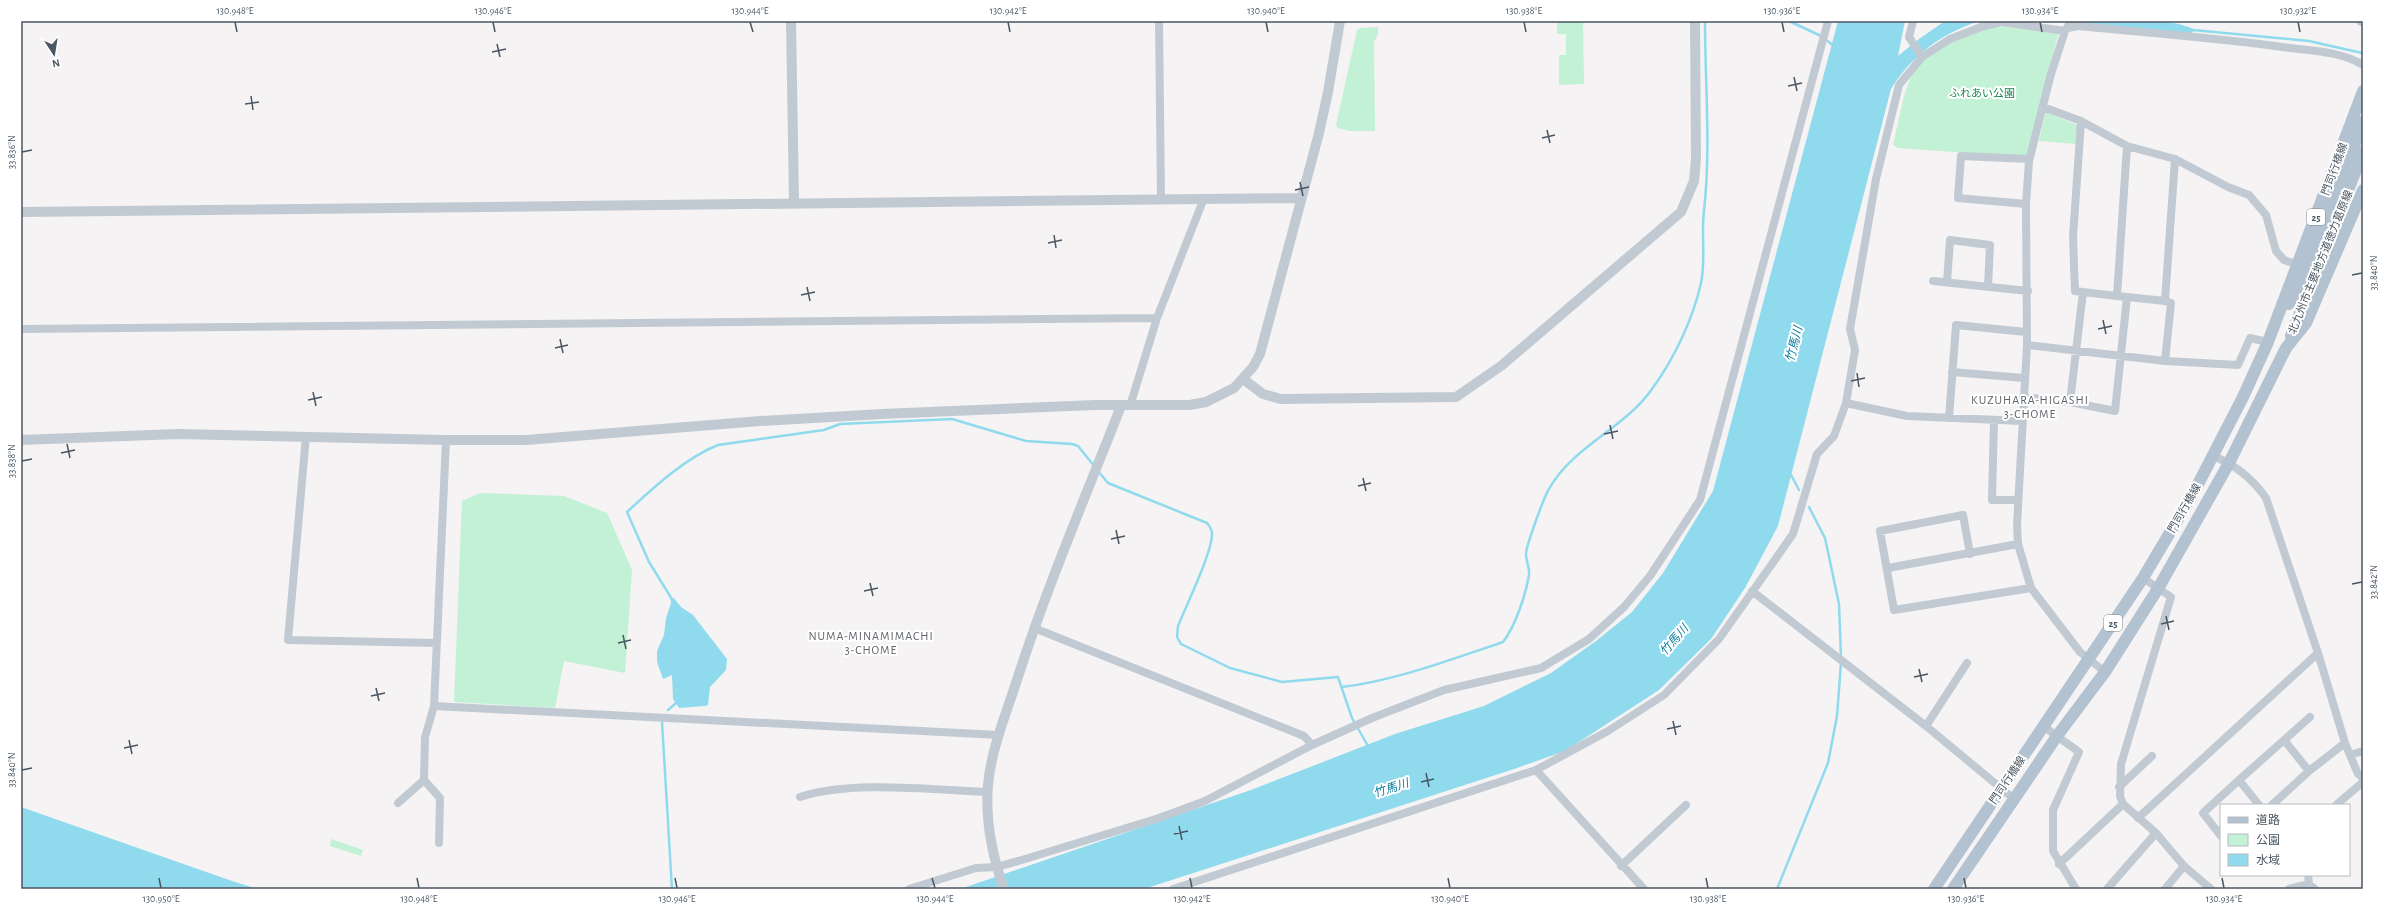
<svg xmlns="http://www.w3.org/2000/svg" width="2384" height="910" font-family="'Alegreya Sans','Noto Sans JP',sans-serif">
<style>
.green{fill:#c3f1d5}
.water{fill:#90daee}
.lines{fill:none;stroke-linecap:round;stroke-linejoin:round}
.stream{stroke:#90daee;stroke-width:2.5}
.minor{stroke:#c1cad2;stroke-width:8}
.tertiary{stroke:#c1cad2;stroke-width:10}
.primary{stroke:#b3c2d1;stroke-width:12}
.ticks{fill:none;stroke:#4a5661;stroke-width:1.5}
.labels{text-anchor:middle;stroke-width:4;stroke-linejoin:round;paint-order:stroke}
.shield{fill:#fff;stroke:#808990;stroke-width:1}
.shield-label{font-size:10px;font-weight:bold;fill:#4a5661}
.park-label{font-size:11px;fill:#17864f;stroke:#fff}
.street-label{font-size:11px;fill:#4a5661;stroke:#fff}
.water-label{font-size:12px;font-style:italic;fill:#0c7c9b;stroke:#fff}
.neighbourhood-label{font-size:12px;letter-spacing:1px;fill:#5f6368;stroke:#fff}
.neatline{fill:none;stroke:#4a5661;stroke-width:1.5}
.ticks-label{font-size:10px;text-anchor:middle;fill:#4a5661}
</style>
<rect width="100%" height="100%" fill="#f5f3f3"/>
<path class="green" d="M1557,21H1583L1584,84L1559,85V55H1566V34H1557Z
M1999,26L2058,34L2029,155L2025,157L1898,148L1893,145C1897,129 1904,90 1911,77C1926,47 1969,34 1999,26Z
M1378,27V34L1374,42L1375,131H1350L1338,128L1336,125L1357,30L1360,28Z
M2046,112L2079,126L2076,144L2039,141Z
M480,493L564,496L607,513L632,570L625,673L564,661L555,708L454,702L462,501Z
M331,839L363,850L361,856L330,846Z"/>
<path class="water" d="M1838,21H1905L1898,56L1919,39L1945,21H1979C1941,34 1912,55 1891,89L1778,526L1745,588L1711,639L1659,690L1565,751L1514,769L1144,889H960L1251,790L1395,734L1484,706L1551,673L1596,641L1632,612L1663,573L1713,491Z
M2051,21C2085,21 2168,14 2195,30L2191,33Z
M673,597L681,607L693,615L727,659L726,670L710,687L708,705L705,706L679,708L673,699L672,675L663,679L657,662V651L664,635L666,618Z
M21,807L232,881L258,889H21Z"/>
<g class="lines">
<path class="stream" d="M1789,21L1821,36
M2193,30L2309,41L2362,53
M1825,39L1834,46
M1098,471L1108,483L1207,523C1210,527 1212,529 1212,534C1212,553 1186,606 1178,626L1177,637L1181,644L1230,668L1282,682L1338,677L1352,718L1368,746
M1790,473L1799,490
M1809,507L1825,538L1828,552L1839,604L1841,658
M674,605L670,596L649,562L627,512C653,488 685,458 718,445L824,430L840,424L952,419L1026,441L1072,444L1078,446L1095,467
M1342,687C1394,681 1453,659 1503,642C1515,627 1526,594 1529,575C1530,568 1526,561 1526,554C1526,546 1544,497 1549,489C1573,446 1624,429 1652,389C1674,359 1693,319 1701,283C1706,260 1701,234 1704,211C1711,148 1705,84 1705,21
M668,710L676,703
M662,722L672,889
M1777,889L1828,763L1837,716L1841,663"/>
<path class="minor" d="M1159,21L1161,199
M1913,21L1909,37L1922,57
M2071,21L2065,31L2051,74L2029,161L2026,204L2027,345L2017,525L2018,544L2031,588L2080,652L2105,672
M2068,28L2078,26C2149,33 2219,38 2290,48C2314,51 2342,52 2363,65
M2043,107L2081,121L2127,146L2175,159L2228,187L2249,195L2266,215L2276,251L2284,260L2301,266
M2026,204L1958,198L1961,156L2029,159
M1933,281L2028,291
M1947,282L1950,240L1990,245L1988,287
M2083,292L2117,296
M2127,297L2165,301L2175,159
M21,329L1157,318
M2027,345L2165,361L2238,365L2250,338L2268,342
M2165,361L2171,303L2165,301
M1952,372L2024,378
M2023,397L2070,402L2083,292L2075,291L2073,237L2081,121
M2070,402L2115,411L2127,297L2117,296L2127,146
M1846,403L1907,416L2022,421
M1130,406L1157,318L1204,198
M1949,418L1956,325L2026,332
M1994,420L1992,500H2018
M306,436L288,640L435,643
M2213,456C2236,465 2252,478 2266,498L2318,653L2345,743L2358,774L2363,778
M1970,554L1963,515L1880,531L1894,610L2031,588
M1888,568L2018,544
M2143,578L2171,597L2121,764L2120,796L2123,804L2156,833L2184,866L2211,889
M1752,591L1926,726L2014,799
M1034,628L1304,736L1312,745
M434,706L999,735
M1926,726L1967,663
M2043,726L2079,752L2053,810V851L2076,889
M2284,740L2309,771
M2350,755L2363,751
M1536,770L1644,889
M424,780L440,798L439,843
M2239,780L2310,717
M2119,787L2152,756
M800,797C852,780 932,790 988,792
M398,803L424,780L425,737L434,706L446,440
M2272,805L2309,771L2345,743
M2336,805L2363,782
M2138,818L2318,653
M2221,836L2203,813L2239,780L2259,805
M2059,864L2123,804
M1621,866L1686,805
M2308,875L2309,884
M909,889L976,868L997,867L1025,859L1159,818L1205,801L1312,745L1372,718L1444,690L1541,668L1589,639L1624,607L1650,576L1700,500L1828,21
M1173,889L1536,770L1608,731L1664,695L1719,639L1793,534L1817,454L1834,436L1846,403L1855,350L1850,329L1876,179L1899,85L1922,57L1950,39L1981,27L2001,22L2065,31
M2107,889L2156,833
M2165,889L2184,866
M2289,889L2309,884L2315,889"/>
<path class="tertiary" d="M791,21L794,202
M2361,21H2363
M21,212L1301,198
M1243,379L1263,394L1281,399L1456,397L1501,366L1681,212L1694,181L1696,159L1695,21
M21,440L178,434L446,440H526L760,421L882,414L1095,405H1190L1206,402L1234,388L1253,367L1260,354L1319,133L1328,92L1340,21
M1004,889C992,855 985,821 988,785C991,751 1005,716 1016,683C1046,589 1085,498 1121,406"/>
<path class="primary" d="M2289,304L2308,268L2363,122
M2291,336L2363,152
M1934,889L2143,578L2194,492L2243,397L2268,342L2363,91
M1953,889L2057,736L2105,672L2159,587L2229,463L2286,348L2306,323L2363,190"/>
</g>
<path class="ticks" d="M235,22L237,32M493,22L495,32M750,22L753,32M1008,22L1010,32M1266,22L1268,32M1524,22L1526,32M1782,22L1784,32M2040,22L2042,32M2298,22L2300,32M497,44L500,57M492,52L506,49M1794,77L1797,91M1788,86L1802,83M251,96L253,110M245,104L259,102M1547,130L1550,143M1542,138L1555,135M22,152L32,150M1300,182L1303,196M1295,190L1309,187M1054,235L1056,248M1048,243L1062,240M2352,275L2362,273M807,287L810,301M801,295L815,292M2103,320L2106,334M2098,329L2112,326M560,339L563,353M555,348L568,345M1857,373L1859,387M1851,381L1865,378M313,392L316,406M308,400L322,397M1610,425L1613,439M1604,434L1618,431M67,444L70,458M61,453L75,450M22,461L32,459M1363,478L1366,491M1358,486L1371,483M1116,530L1119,544M1111,539L1125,536M870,583L873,596M2352,584L2362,582M864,591L878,588M2166,616L2169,630M2161,624L2174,621M623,635L626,649M618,643L631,640M1919,669L1922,682M1914,677L1928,674M376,688L379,701M371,696L385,693M1673,721L1676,735M1667,729L1681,726M129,740L132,754M124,748L138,745M22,770L32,768M1426,773L1429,787M1421,782L1434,779M1179,826L1182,840M1174,834L1188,831M159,878L161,888M417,878L419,888M675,878L677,888M932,878L935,888M1190,878L1192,888M1448,878L1450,888M1706,878L1708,888M1964,878L1966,888M2222,878L2224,888"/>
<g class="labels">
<g class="shield">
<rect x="2307" y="209" width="18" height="16" rx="3"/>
<rect x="2104" y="615" width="18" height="16" rx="3"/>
</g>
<g class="shield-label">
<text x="2316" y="221">25</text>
<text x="2113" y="627">25</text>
</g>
<g class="park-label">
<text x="1982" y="97">ふれあい公園</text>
</g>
<g class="street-label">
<text transform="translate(2334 169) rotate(-70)" y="4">門司行橋線</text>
<text transform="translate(2320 262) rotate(-68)" y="4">北九州市主要地方道徳力葛原線</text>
<text transform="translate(2184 508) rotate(-60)" y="4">門司行橋線</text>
<text transform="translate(2007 780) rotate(-56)" y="4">門司行橋線</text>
</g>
<g class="water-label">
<text transform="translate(1794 344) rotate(-76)" y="4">竹馬川</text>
<text transform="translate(1674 640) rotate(-49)" y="4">竹馬川</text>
<text transform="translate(1391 788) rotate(-18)" y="4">竹馬川</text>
</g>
<g class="neighbourhood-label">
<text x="2030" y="404">KUZUHARA-HIGASHI<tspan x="2030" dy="14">3-CHOME</tspan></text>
<text x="871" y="640">NUMA-MINAMIMACHI<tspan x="871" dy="14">3-CHOME</tspan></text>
</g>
</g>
<rect width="2384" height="910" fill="none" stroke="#ffffff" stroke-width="44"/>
<rect x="2220" y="804" width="130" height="72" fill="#ffffff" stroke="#b7bbc0"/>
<rect x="2228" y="817" width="20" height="6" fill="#b3c2d1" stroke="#b7bbc0"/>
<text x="2256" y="824" font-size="12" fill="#4a5661">道路</text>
<rect x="2228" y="834" width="20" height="12" fill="#c3f1d5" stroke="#b7bbc0"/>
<text x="2256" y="844" font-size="12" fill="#4a5661">公園</text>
<rect x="2228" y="854" width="20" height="12" fill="#90daee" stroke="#b7bbc0"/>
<text x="2256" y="864" font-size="12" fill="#4a5661">水域</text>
<g transform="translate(54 54) rotate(168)" stroke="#ffffff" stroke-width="3" paint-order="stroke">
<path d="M0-3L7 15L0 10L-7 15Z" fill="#4a5661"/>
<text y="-6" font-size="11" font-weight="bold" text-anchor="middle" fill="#4a5661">N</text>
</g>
<rect x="22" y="22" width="2340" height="866" class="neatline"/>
<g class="ticks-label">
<text x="235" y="14">130.948°E</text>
<text x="493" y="14">130.946°E</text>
<text x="750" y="14">130.944°E</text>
<text x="1008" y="14">130.942°E</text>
<text x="1266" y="14">130.940°E</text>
<text x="1524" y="14">130.938°E</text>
<text x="1782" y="14">130.936°E</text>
<text x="2040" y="14">130.934°E</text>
<text x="2298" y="14">130.932°E</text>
<text transform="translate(11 152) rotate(-90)" y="4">33.836°N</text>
<text transform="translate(2373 273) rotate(-90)" y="4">33.840°N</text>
<text transform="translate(11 461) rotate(-90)" y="4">33.838°N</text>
<text transform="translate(2373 582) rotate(-90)" y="4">33.842°N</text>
<text transform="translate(11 770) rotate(-90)" y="4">33.840°N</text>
<text x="161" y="902">130.950°E</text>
<text x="419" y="902">130.948°E</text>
<text x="677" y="902">130.946°E</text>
<text x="935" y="902">130.944°E</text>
<text x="1192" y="902">130.942°E</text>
<text x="1450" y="902">130.940°E</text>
<text x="1708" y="902">130.938°E</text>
<text x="1966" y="902">130.936°E</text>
<text x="2224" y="902">130.934°E</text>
</g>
</svg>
